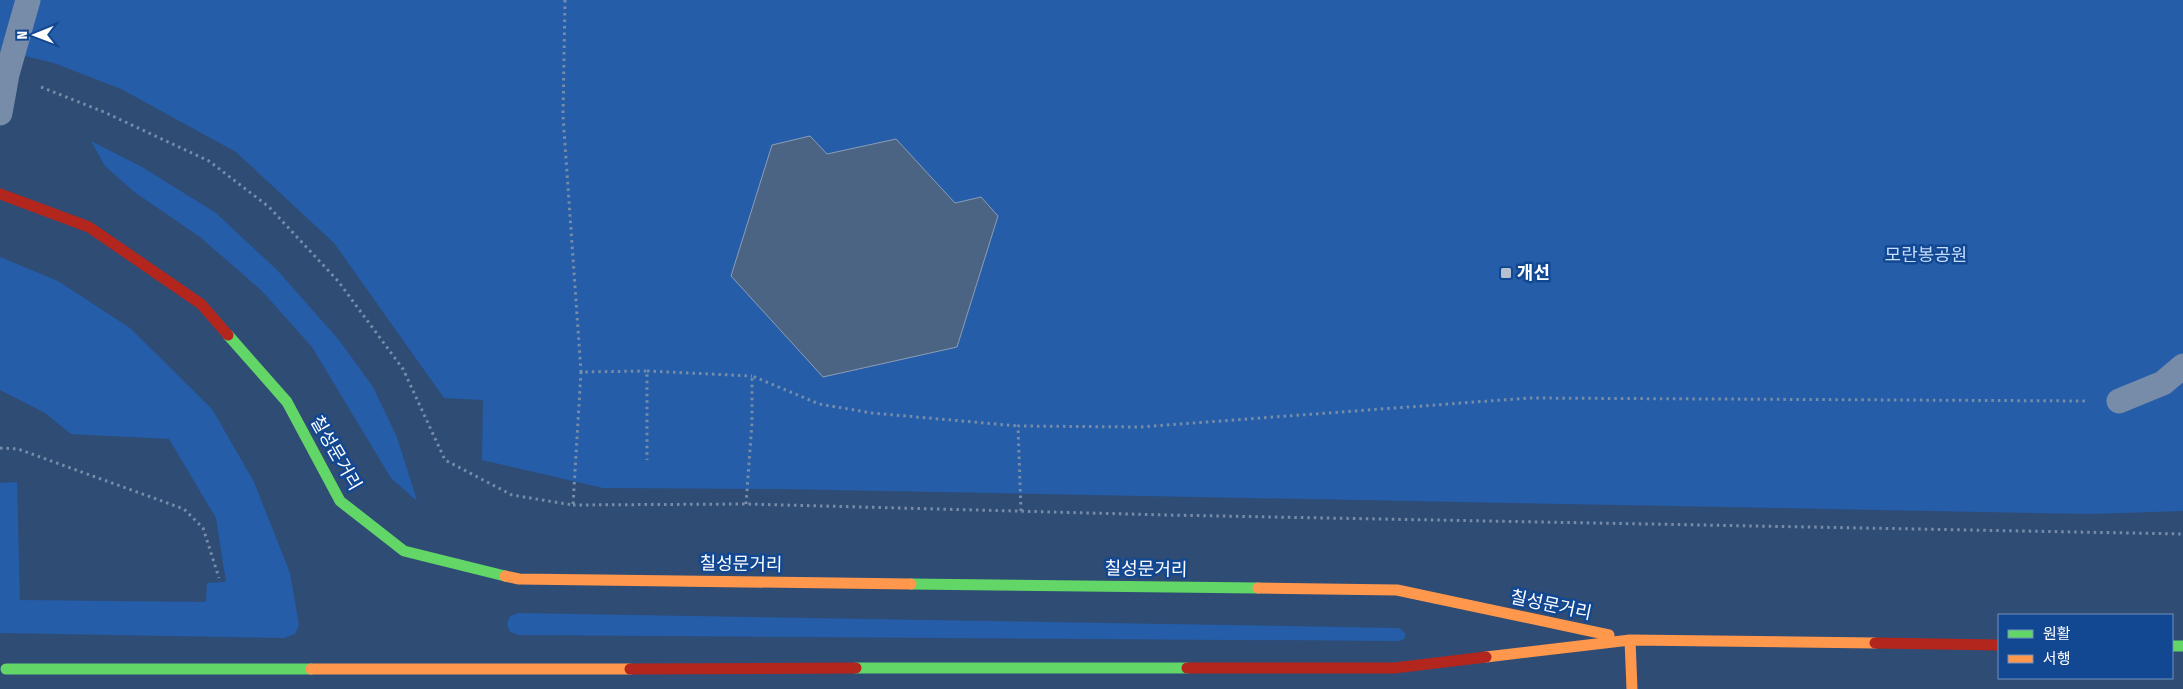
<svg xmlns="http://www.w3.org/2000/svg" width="2183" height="689" font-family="'Fira Sans Condensed','Noto Sans KR',sans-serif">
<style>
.green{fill:#255da9}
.building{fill:#4c6484;stroke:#8c9db6}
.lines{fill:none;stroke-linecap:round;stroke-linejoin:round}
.path{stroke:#768ca8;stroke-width:3;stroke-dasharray:2.5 4;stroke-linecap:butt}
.lane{stroke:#768ca8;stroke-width:25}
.fast{stroke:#63d668;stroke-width:11}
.slow{stroke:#ff974d;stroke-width:11}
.jam{stroke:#b3261e;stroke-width:11}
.poi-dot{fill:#b6c0cf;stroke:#124792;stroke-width:2}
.labels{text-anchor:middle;stroke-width:5;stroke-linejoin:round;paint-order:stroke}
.park-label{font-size:18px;fill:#c6defd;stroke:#124792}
.poi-label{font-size:18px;font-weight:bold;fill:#fff;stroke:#124792;text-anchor:start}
.street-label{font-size:18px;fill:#fff;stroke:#124792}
</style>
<rect width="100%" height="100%" fill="#2f4c75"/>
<path class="green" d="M0,0H2183V511L2091,514L778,489L603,488L482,460L483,400L444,398L334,243L236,152L121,89L54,63L0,50Z
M91,141L142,167L216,213L277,270L339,340L373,387L397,437L417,501L391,478L312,347L261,290L200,237L133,191L105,166Z
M0,257L58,281L130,328L212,409L254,482L290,573L299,625L295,634L284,638L0,633V483L17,482L20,600L206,602L207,583L226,582L216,518L169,439L71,434L45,413L0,390Z
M518,613L1399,628L1406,634L1404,639L1399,641L518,635L510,632L507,624L510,616Z"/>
<path class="building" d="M810,136L827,154L896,139L955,203L981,197L998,216L957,347L823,377L731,276L772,145Z"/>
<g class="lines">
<path class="path" d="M565,0L563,116L581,372
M41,87L104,112L209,161L269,207L338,281L403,369L445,460L512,495L573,505L581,372L647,371V460
M647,371L752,376
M0,448L18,449L184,509L203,528L219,578
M746,504L752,423V376L819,404L872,413L1018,426
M573,505L746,504L1166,515L2183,534
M1021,511L1018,426L1140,427L1529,398L2086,401"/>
<path class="lane" d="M0,113L7,74L28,0
M2119,401L2163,383L2183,366"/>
<path class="fast" d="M228,335L287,402L340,501L404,551L505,576
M911,584L1258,588
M2172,646H2183
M856,668H1187
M6,669H311"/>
<path class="slow" d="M505,576L519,579L911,584
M1258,588L1397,590L1609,635
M1630,640L1632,689
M1486,657L1630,640L1875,643
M311,669H630"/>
<path class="jam" d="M0,194L89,227L201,304L228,335
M1875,643L1999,645
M1187,668H1394L1486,657
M630,669L856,668"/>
</g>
<rect class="poi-dot" x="1500" y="267" width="12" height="12" rx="2.5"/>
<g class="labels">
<g class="park-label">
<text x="1926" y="261">모란봉공원</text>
</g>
<g class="poi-label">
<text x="1517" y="279">개선</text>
</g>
<g class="street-label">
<text transform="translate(336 453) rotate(60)" y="6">칠성문거리</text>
<text transform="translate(741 564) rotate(1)" y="6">칠성문거리</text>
<text transform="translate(1146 569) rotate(1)" y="6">칠성문거리</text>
<text transform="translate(1551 605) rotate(12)" y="6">칠성문거리</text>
</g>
</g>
<rect x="1998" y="614" width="175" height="65" fill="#124792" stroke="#7191be"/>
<rect x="2008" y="630" width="25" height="8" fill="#63d668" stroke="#7191be"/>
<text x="2043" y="639" font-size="15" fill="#ffffff">원활</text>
<rect x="2008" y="655" width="25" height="8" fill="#ff974d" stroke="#7191be"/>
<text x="2043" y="664" font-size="15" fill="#ffffff">서행</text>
<g transform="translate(35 35) rotate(269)" stroke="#124792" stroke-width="4" paint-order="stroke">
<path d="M0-4L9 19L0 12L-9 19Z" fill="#ffffff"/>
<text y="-8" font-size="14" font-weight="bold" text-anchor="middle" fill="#ffffff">N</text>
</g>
</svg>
